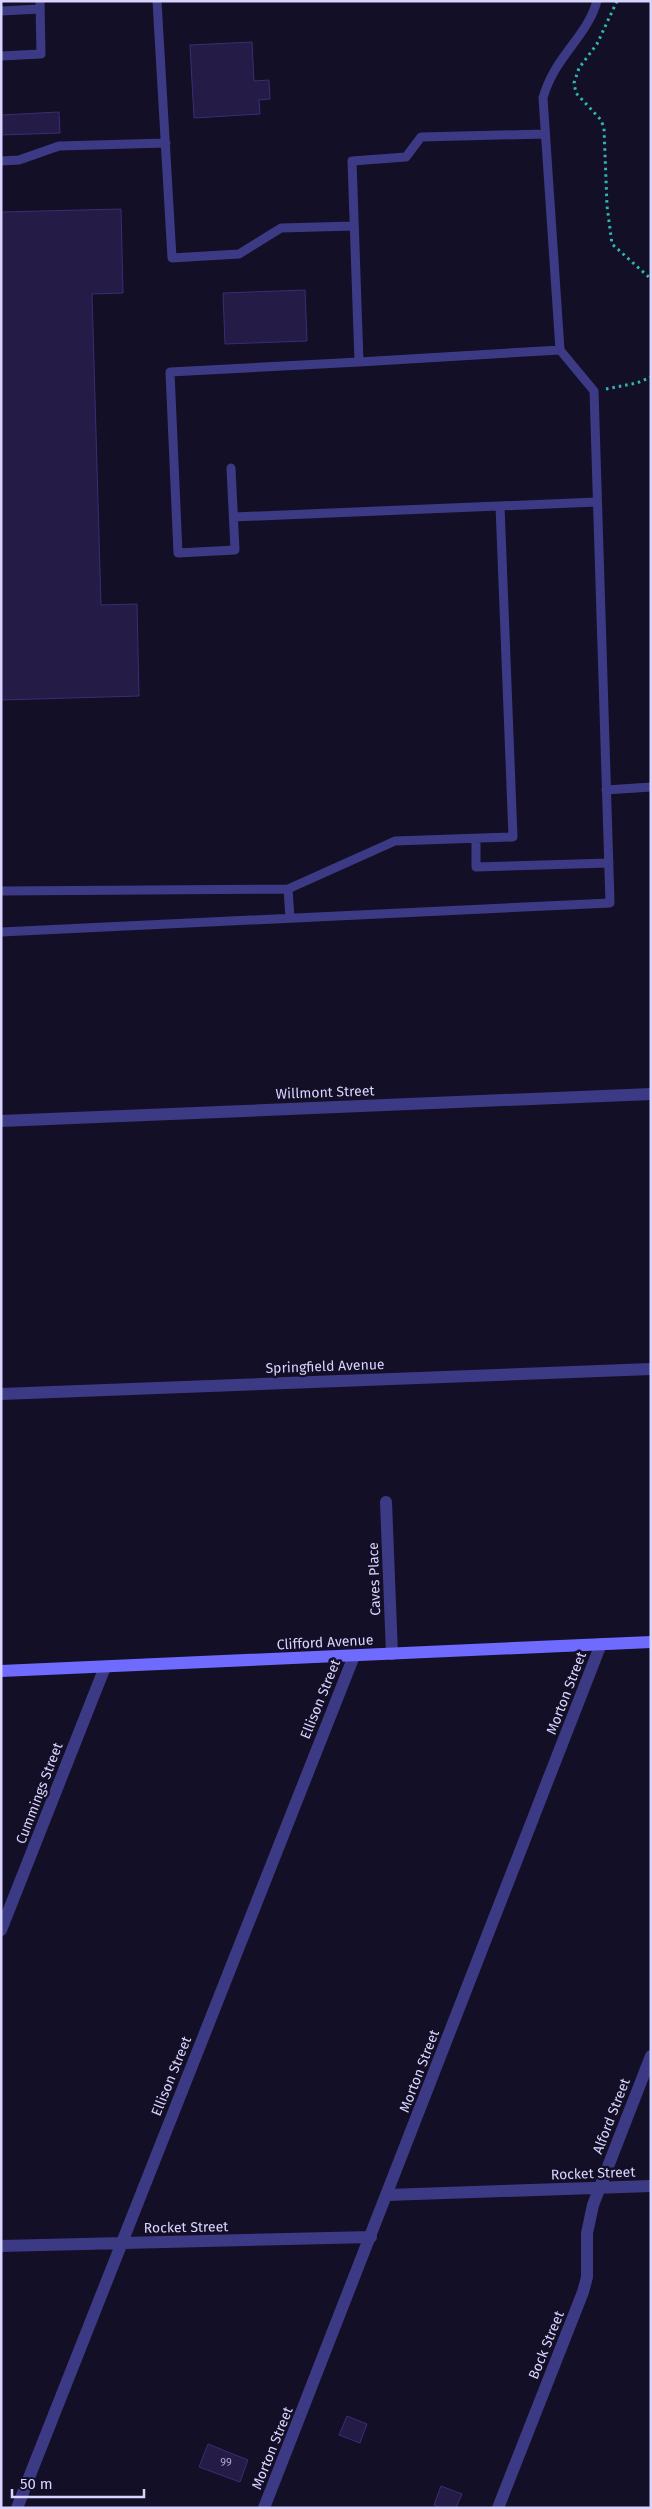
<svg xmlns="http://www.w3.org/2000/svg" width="652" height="2509" font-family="'Fira Sans',sans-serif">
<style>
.building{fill:#241b47;stroke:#3b2d73}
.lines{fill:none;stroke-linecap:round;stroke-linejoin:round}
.path{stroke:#2fb8b0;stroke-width:3;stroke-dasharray:2.5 4;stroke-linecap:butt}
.lane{stroke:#3d3a85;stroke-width:9}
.street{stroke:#3d3a85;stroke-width:12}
.secondary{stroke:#6f6bff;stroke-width:12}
.labels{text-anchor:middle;stroke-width:5;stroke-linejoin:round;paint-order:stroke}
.number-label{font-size:11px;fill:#aca6d1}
.street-label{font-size:14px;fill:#d9d4ff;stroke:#130f26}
</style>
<rect width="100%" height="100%" fill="#130f26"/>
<path class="building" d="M252,42L254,81L269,80L270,99L259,100L260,114L194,118L190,45Z
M59,112L60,133L1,135V115Z
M121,209L123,293L92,294L101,605L137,604L139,696L1,700V212Z
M305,290L307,341L225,344L223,293Z
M347,2416L367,2424L360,2443L339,2435Z
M208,2444L248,2460L240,2482L199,2467Z
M441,2486L462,2494L456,2508H441L434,2505Z"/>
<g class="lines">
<path class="path" d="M617,1L597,44L579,68L574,83L576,93L601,120L604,128L607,206L612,244L651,279
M606,389L637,383L651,377"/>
<path class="lane" d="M157,1L172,258L239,254L281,228L354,226
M1,11L40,9
M1,56L41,54L40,1
M1,161L19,160L59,146L166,143
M359,362L560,350
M231,468L235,550L178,553L170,372L359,362L352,161L406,157L421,137L544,134
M234,517L597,502
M606,790L651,787
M476,839V867L609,863
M1,891L288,889
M290,918L288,889L395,841L513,837L500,506
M1,932L610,903L594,391L560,350L543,98C554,57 587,37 597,1"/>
<path class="street" d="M1,1121L651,1094
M1,1394L651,1369
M386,1502L392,1654
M1,1930L105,1667
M387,2195L651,2186
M1,2246L371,2237
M17,2508L354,1656
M264,2508L601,1644
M498,2508L583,2292L587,2277V2233L593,2205L651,2056"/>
<path class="secondary" d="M1,1671L651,1642"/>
</g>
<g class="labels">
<g class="number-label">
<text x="226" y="2466">99</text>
</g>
<g class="street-label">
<text transform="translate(325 1092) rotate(-2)" y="5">Willmont Street</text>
<text transform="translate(325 1366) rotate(-2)" y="5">Springfield Avenue</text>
<text transform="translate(374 1579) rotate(-92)" y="5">Caves Place</text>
<text transform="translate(325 1642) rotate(-3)" y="5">Clifford Avenue</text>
<text transform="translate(566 1693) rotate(-69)" y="5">Morton Street</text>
<text transform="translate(320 1699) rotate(-68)" y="5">Ellison Street</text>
<text transform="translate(39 1793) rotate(-69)" y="5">Cummings Street</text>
<text transform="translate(419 2071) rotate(-69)" y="5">Morton Street</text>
<text transform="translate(171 2076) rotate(-68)" y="5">Ellison Street</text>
<text transform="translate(611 2116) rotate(-69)" y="5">Alford Street</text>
<text transform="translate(593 2173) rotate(-2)" y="5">Rocket Street</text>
<text transform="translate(186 2227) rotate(-1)" y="5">Rocket Street</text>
<text transform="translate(546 2345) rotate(-68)" y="5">Bock Street</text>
<text transform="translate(272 2448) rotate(-68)" y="5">Morton Street</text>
</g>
</g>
<rect width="652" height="2509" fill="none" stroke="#d9d4ff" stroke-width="5"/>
<path d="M12 2489v8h132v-8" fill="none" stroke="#d9d4ff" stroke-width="2.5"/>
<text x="20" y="2489" font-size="15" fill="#d9d4ff" stroke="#130f26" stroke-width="4" paint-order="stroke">50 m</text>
</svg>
